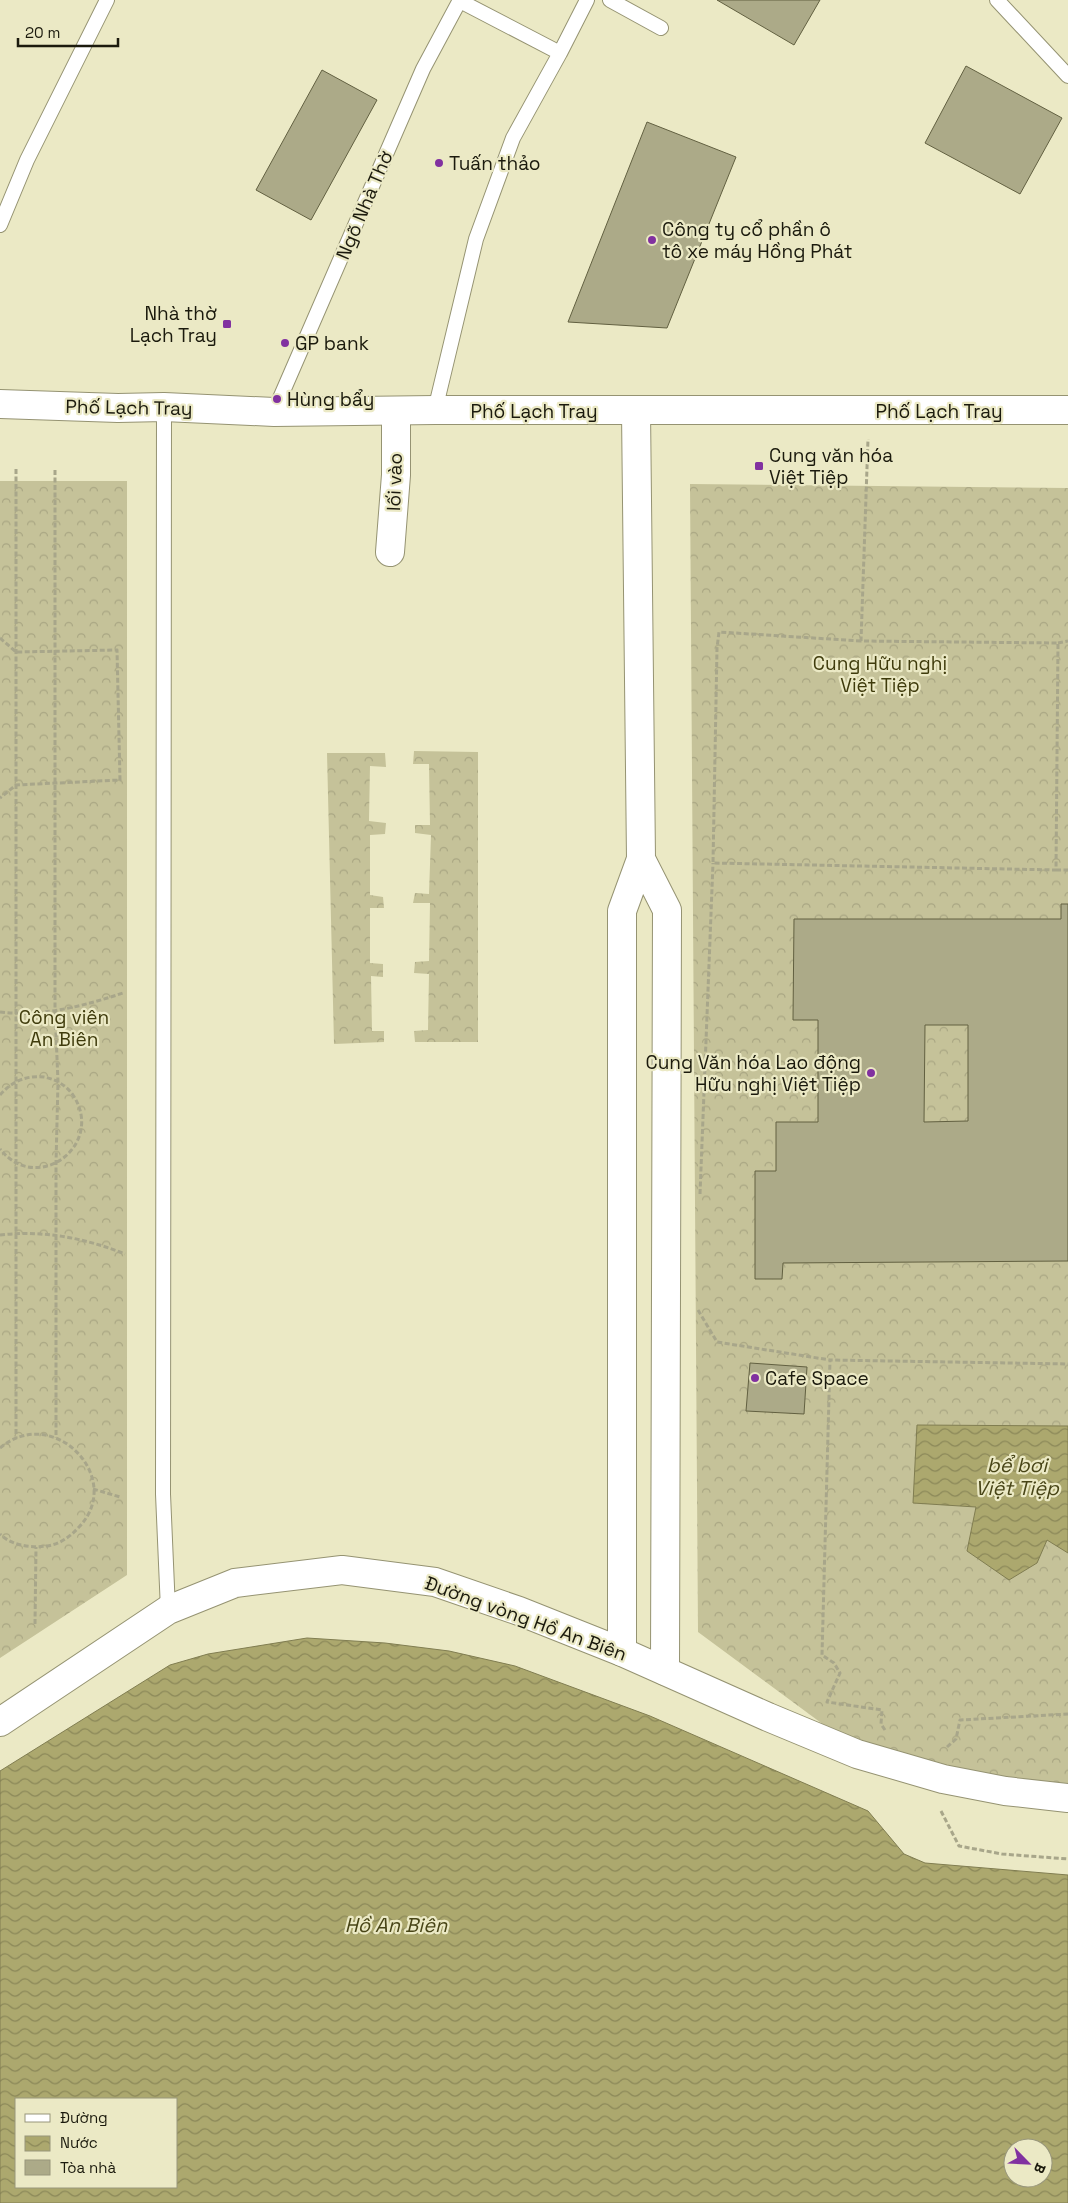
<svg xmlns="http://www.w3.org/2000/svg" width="1068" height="2203" font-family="'Space Grotesk',sans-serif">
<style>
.forest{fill:url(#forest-crowns)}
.water{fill:url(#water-waves);stroke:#807d51;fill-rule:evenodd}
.building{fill:#acaa88;stroke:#626041;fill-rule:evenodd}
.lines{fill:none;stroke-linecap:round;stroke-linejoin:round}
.lane-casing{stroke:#959372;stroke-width:16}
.street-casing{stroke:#959372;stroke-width:30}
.secondary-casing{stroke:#959372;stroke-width:30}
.path{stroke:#a8a68a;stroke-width:3;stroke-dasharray:5 2.5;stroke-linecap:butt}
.lane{stroke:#fff;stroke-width:14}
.street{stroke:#fff;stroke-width:28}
.secondary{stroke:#fff;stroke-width:28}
.poi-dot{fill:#8131a0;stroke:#ebe9c5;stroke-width:2}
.labels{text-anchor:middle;stroke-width:4.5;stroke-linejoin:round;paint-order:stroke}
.poi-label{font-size:19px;fill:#1b1a0d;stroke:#ebe9c5;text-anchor:start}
.street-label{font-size:19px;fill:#1b1a0d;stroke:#ebe9c5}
.park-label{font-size:19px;fill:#3f3b0c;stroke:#ebe9c5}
.water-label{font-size:20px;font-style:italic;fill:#484517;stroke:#ebe9c5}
</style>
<defs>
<pattern id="forest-crowns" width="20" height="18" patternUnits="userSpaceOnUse" patternTransform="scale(1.25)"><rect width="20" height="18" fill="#c5c299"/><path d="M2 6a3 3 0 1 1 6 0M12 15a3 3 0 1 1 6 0" fill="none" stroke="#a9a683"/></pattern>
<pattern id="water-waves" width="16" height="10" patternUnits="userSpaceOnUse" patternTransform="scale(1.25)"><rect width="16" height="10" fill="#aca86e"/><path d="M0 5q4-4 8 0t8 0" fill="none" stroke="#8b8859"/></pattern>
</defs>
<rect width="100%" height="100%" fill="#ebe9c5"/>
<path class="forest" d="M0,481H127V1575L0,1658Z
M690,484L1068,488V1788L929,1769L828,1728L698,1632Z
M414,751L478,752V1042H415L414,1031L428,1030L429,974L414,973L415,962L429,961L430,903H413L415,893L429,894L431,835L415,833V825H430L429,764H413Z
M327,753H385L386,767L370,766L369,821L386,823L385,834L370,835V895L383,897L384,908H370V963L383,964V977L371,976L372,1031H384V1042L334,1044Z"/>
<path class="water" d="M917,1425L1068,1426V1553L1047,1540L1037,1563L1009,1580L967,1551L976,1507L913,1503Z
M307,1638L385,1643L449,1651L515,1666L650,1716L868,1811L904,1854L925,1863L1068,1875V2203H0V1771L170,1665L208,1654ZM16,2099H176V2187H16ZM1013,2148H1043V2178H1013Z"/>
<path class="building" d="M717,0H820L794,45Z
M966,66L1062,118L1020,194L925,143Z
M322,70L377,100L311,220L256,190Z
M647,122L736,157L667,328L568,322Z
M1061,904H1068V1261L783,1263L782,1279H755V1171H776V1122H818V1020H793L794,919H1061ZM925,1025H968V1121L924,1122Z
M750,1363L807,1367L804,1414L746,1411Z"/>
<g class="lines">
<g class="lane-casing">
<path id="lane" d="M610,0L661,28
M997,0L1068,76
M560,53L587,0
M0,225L27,160L107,0
M164,407L163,1494L168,1610
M435,410L476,239L513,138L560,53L460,1
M274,412L423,69L460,0"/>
</g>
<g class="street-casing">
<path id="street" d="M390,552L396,475V411
M641,859L667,910L665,1671
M622,1652V911L641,859L636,411"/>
</g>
<g class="secondary-casing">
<path id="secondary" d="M0,404L118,408L164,407L274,412L435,410H1068
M0,1722L168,1610L235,1583L342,1570L435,1582L519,1611L622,1652L768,1717L857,1754L943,1779L1005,1791L1068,1798"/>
</g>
<path class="path" d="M16,469V1438
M55,470V1010L58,1082L56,1163V1438
M0,638L16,652L117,650L120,780L16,785L0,798
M861,641L719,632L717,648L713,863L1056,870L1058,643L861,641L868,439
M1058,643L1068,641
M1056,870H1068
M0,1012C42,1017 84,1006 123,993
M0,1095C11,1082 26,1075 44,1077C55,1079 66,1085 73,1095C106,1145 37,1196 0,1149
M700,1194L713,863
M0,1235C43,1230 85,1238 125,1254
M698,1310L717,1342L830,1360
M0,1448C53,1403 126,1478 79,1527C70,1537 60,1544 47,1546C31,1548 12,1546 0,1534
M93,1489L120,1497
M35,1624L36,1547
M885,1730L881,1724L882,1710L827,1702L840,1673L834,1663L822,1655L830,1360L1068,1364
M947,1747L956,1739L960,1720L1068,1714
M941,1811L959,1846L1002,1854L1068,1859"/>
<use href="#lane" class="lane"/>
<use href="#street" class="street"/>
<use href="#secondary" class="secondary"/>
</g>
<g class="poi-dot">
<circle cx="439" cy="163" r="5"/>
<circle cx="652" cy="240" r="5"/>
<rect x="222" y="319" width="10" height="10" rx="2.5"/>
<circle cx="285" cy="343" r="5"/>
<circle cx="277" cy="399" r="5"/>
<rect x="754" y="461" width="10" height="10" rx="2.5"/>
<circle cx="871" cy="1073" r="5"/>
<circle cx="755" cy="1378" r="5"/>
</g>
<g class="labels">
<g class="poi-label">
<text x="449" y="170">Tuấn thảo</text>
<text x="662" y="236">Công ty cổ phần ô<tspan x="662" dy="22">tô xe máy Hồng Phát</tspan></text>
<text x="217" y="320" text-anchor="end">Nhà thờ<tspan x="217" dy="22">Lạch Tray</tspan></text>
<text x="295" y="350">GP bank</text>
<text x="287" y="406">Hùng bẩy</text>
<text x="769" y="462">Cung văn hóa<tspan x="769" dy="22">Việt Tiệp</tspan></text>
<text x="861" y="1069" text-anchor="end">Cung Văn hóa Lao động<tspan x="861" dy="22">Hữu nghị Việt Tiệp</tspan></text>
<text x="765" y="1385">Cafe Space</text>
</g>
<g class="street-label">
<text transform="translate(364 205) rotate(-67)" y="7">Ngõ Nhà Thờ</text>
<text transform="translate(129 407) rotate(1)" y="7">Phố Lạch Tray</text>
<text x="534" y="418">Phố Lạch Tray</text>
<text x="939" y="418">Phố Lạch Tray</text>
<text transform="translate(394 482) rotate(-88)" y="7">lối vào</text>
<text transform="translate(526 1618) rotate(20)" y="7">Đường vòng Hồ An Biên</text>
</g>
<g class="park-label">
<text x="880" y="670">Cung Hữu nghị<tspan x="880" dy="22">Việt Tiệp</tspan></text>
<text x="64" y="1024">Công viên<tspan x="64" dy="22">An Biên</tspan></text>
</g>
<g class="water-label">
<text x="1017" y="1472">bể bơi<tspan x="1017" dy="23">Việt Tiệp</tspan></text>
<text x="396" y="1932">Hồ An Biên</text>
</g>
</g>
<rect x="15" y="2098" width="162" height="90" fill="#ebe9c5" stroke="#98967b"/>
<rect x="25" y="2114" width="25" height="8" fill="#ffffff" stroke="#98967b"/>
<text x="60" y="2123" font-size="15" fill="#1b1a0d">Đường</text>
<rect x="25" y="2136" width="25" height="15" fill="url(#water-waves)" stroke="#98967b"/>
<text x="60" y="2148" font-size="15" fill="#1b1a0d">Nước</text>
<rect x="25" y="2160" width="25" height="15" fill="#acaa88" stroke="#98967b"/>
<text x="60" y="2173" font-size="15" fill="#1b1a0d">Tòa nhà</text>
<g transform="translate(1028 2163) rotate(114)"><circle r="24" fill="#ebe9c5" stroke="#98967b"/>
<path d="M0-4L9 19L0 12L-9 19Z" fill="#8131a0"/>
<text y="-8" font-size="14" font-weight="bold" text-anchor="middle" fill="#1b1a0d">B</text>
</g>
<path d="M18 38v8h100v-8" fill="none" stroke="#1b1a0d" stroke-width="2.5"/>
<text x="25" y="38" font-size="15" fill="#1b1a0d" stroke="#ebe9c5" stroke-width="4" paint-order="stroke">20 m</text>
</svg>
